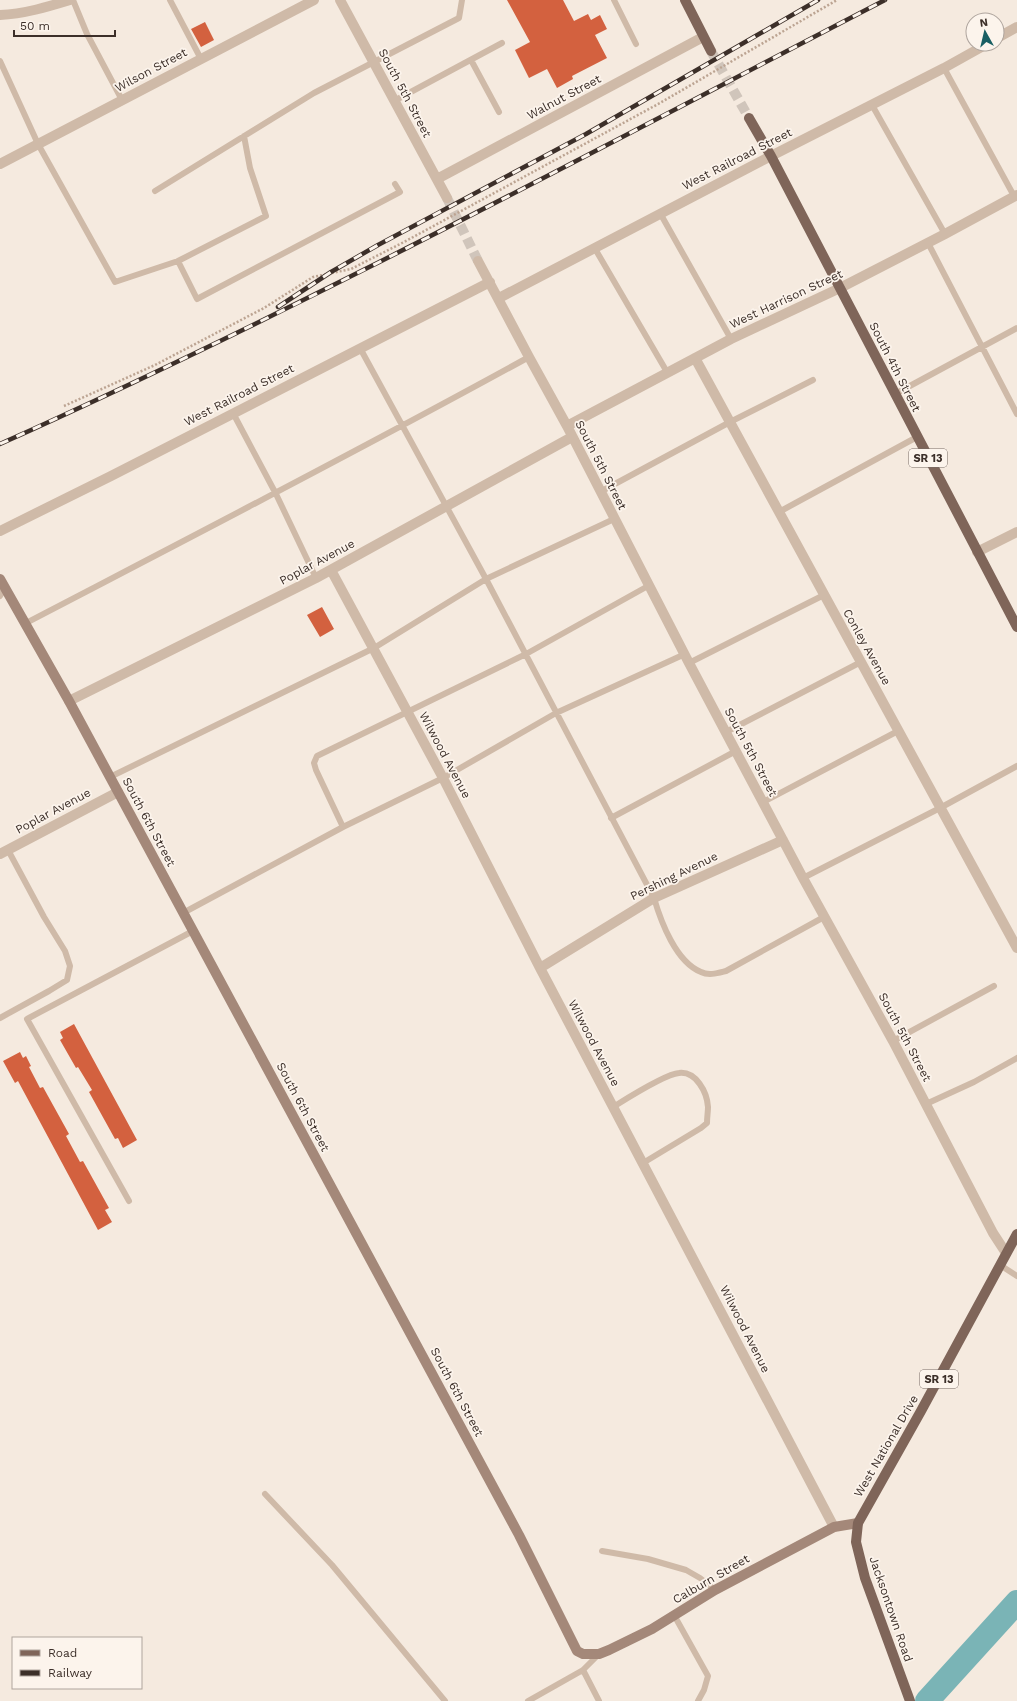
<svg xmlns="http://www.w3.org/2000/svg" width="1017" height="1701" font-family="'Work Sans',sans-serif">
<style>
.lines{fill:none;stroke-linecap:round;stroke-linejoin:round}
.river{stroke:#7ab4b6;stroke-width:24}
.building{fill:#d3613f}
.street-tunnel{stroke:#d0c5bb;stroke-width:10;stroke-dasharray:10 5;stroke-linecap:butt}
.primary-tunnel{stroke:#d0c5bb;stroke-width:10;stroke-dasharray:10 5;stroke-linecap:butt}
.path{stroke:#bca492;stroke-width:2.5;stroke-dasharray:2 2;stroke-linecap:butt}
.lane{stroke:#cfbaa8;stroke-width:6}
.street{stroke:#cfbaa8;stroke-width:10}
.secondary{stroke:#a48879;stroke-width:10}
.primary{stroke:#7f6559;stroke-width:10}
.rail-casing{stroke:#3c2f29;stroke-width:4.5}
.rail{stroke:#fcf4ec;stroke-width:3;stroke-dasharray:9;stroke-linecap:butt}
.labels{text-anchor:middle;stroke-width:3.5;stroke-linejoin:round;paint-order:stroke}
.shield{fill:#fcf4ec;stroke:#766a64;stroke-width:1}
.shield-label{font-size:11px;font-weight:bold;fill:#3c2f29}
.street-label{font-size:12px;fill:#3c2f29;stroke:#fcf4ec}
</style>
<rect width="100%" height="100%" fill="#f5eadf"/>
<g class="lines">
<path class="river" d="M927,1701L1017,1602"/>
</g>
<path class="building" d="M507,0H563L574,21L588,14L591,20L600,15L607,29L595,35L607,58L572,76L573,79L557,88L547,69L529,78L515,50L530,42Z
M205,22L214,40L201,47L191,29Z
M322,607L334,629L320,637L307,615Z
M74,1024L137,1140L123,1148L118,1138L115,1139L89,1092L92,1090L78,1067L76,1068L60,1040L63,1038L60,1032Z
M20,1052L23,1058L26,1056L31,1066L29,1067L40,1088L43,1087L69,1134L66,1136L80,1162L83,1161L109,1208L105,1210L112,1222L98,1230L18,1081L15,1083L3,1061Z"/>
<g class="lines">
<path class="street-tunnel" d="M447,198L478,261"/>
<path class="primary-tunnel" d="M711,51L749,118"/>
<path class="path" d="M64,406L155,365L264,308L313,277L351,269L404,242L660,103L837,0"/>
<path class="lane" d="M73,0L87,34L122,100
M170,0L201,59
M614,0L636,44
M471,60L499,112
M0,61L38,144L115,282L178,261
M944,68L1014,196
M394,101L502,43
M872,105L945,234
M244,136L250,168L266,216L178,261L197,299L400,192L395,184
M155,191L314,93L459,18L462,0
M660,213L731,339
M928,243L1017,414
M594,247L667,372
M360,348L486,579L654,898C661,922 676,962 701,972C709,976 718,973 726,971L824,917
M895,394L1017,328
M233,413L276,494L316,578
M600,492L730,422L813,380
M779,512L917,437
M0,596L5,588
M24,624C193,536 362,449 529,357
M689,663L824,595
M726,732L861,662
M110,777L374,648L486,579L614,519
M763,802L898,731
M611,818L736,751
M343,827L316,770L314,763L317,756L526,654L648,586
M803,878L940,808L1017,766
M183,913L343,827L443,778L556,713L685,654
M0,1018L49,991L67,980L70,966L65,951L44,917L8,850
M893,1041L994,986
M926,1104L974,1082L1017,1058
M613,1107C626,1099 665,1074 679,1073C696,1071 707,1092 708,1107C708,1112 707,1117 707,1123L701,1128L643,1163
M129,1201L27,1019L193,931
M1000,1265L1017,1276
M265,1494L332,1565L445,1701
M602,1551L648,1559L686,1570L700,1578L715,1590
M674,1615L708,1676L704,1690L698,1701
M583,1670L599,1701
M528,1701L583,1670L599,1654"/>
<path class="street" d="M340,0L447,198
M0,15C24,14 47,7 70,0
M997,38L1017,27
M0,164L314,0
M437,179L703,37
M478,261L529,357L567,426L689,663L803,878L893,1041L993,1233L1006,1253
M499,298L771,156L944,68L987,44
M695,358L1017,948
M567,426L731,339L840,288L945,234L1017,195
M0,531L111,476L490,282
M977,552L1017,532
M331,570L443,778L540,968L834,1527
M69,701L316,578L572,437
M0,854L118,792
M540,968L654,898L783,840"/>
<path class="secondary" d="M0,579L69,701L519,1535L577,1651L583,1654H599L609,1650L652,1629L715,1590L834,1527L858,1523"/>
<path class="primary" d="M685,0L711,51
M749,118L771,156L1017,627
M910,1701L865,1578L856,1542L858,1523L921,1411L1017,1234"/>
<g class="rail-casing">
<path id="rail" d="M278,307L331,272L378,245L586,134L818,0
M0,444C301,309 592,152 885,0"/>
</g>
<use href="#rail" class="rail"/>
</g>
<g class="labels">
<g class="shield">
<rect x="909" y="449" width="38" height="18" rx="3"/>
<rect x="920" y="1370" width="38" height="18" rx="3"/>
</g>
<g class="shield-label">
<text x="928" y="462">SR 13</text>
<text x="939" y="1383">SR 13</text>
</g>
<g class="street-label">
<text transform="translate(151 70) rotate(-28)" y="4">Wilson Street</text>
<text transform="translate(405 93) rotate(62)" y="4">South 5th Street</text>
<text transform="translate(564 97) rotate(-28)" y="4">Walnut Street</text>
<text transform="translate(737 159) rotate(-27)" y="4">West Railroad Street</text>
<text transform="translate(786 299) rotate(-25)" y="4">West Harrison Street</text>
<text transform="translate(895 367) rotate(63)" y="4">South 4th Street</text>
<text transform="translate(239 395) rotate(-27)" y="4">West Railroad Street</text>
<text transform="translate(601 465) rotate(63)" y="4">South 5th Street</text>
<text transform="translate(317 562) rotate(-28)" y="4">Poplar Avenue</text>
<text transform="translate(867 647) rotate(61)" y="4">Conley Avenue</text>
<text transform="translate(751 752) rotate(62)" y="4">South 5th Street</text>
<text transform="translate(445 755) rotate(62)" y="4">Wilwood Avenue</text>
<text transform="translate(53 811) rotate(-28)" y="4">Poplar Avenue</text>
<text transform="translate(149 822) rotate(62)" y="4">South 6th Street</text>
<text transform="translate(674 876) rotate(-26)" y="4">Pershing Avenue</text>
<text transform="translate(905 1037) rotate(62)" y="4">South 5th Street</text>
<text transform="translate(594 1043) rotate(62)" y="4">Wilwood Avenue</text>
<text transform="translate(303 1107) rotate(62)" y="4">South 6th Street</text>
<text transform="translate(745 1329) rotate(63)" y="4">Wilwood Avenue</text>
<text transform="translate(457 1392) rotate(62)" y="4">South 6th Street</text>
<text transform="translate(886 1446) rotate(-60)" y="4">West National Drive</text>
<text transform="translate(711 1579) rotate(-30)" y="4">Calburn Street</text>
<text transform="translate(891 1609) rotate(71)" y="4">Jacksontown Road</text>
</g>
</g>
<rect x="12" y="1637" width="130" height="52" fill="#fcf4ec" stroke="#afa59e"/>
<rect x="20" y="1650" width="20" height="6" fill="#7f6559" stroke="#afa59e"/>
<text x="48" y="1657" font-size="12" fill="#3c2f29">Road</text>
<rect x="20" y="1670" width="20" height="6" fill="#3c2f29" stroke="#afa59e"/>
<text x="48" y="1677" font-size="12" fill="#3c2f29">Railway</text>
<g transform="translate(985 32) rotate(352)"><circle r="19" fill="#fcf4ec" stroke="#afa59e"/>
<path d="M0-3L7 15L0 10L-7 15Z" fill="#195f63"/>
<text y="-6" font-size="11" font-weight="bold" text-anchor="middle" fill="#3c2f29">N</text>
</g>
<path d="M14 30v6h101v-6" fill="none" stroke="#3c2f29" stroke-width="2"/>
<text x="20" y="30" font-size="12" fill="#3c2f29" stroke="#fcf4ec" stroke-width="3" paint-order="stroke">50 m</text>
</svg>
